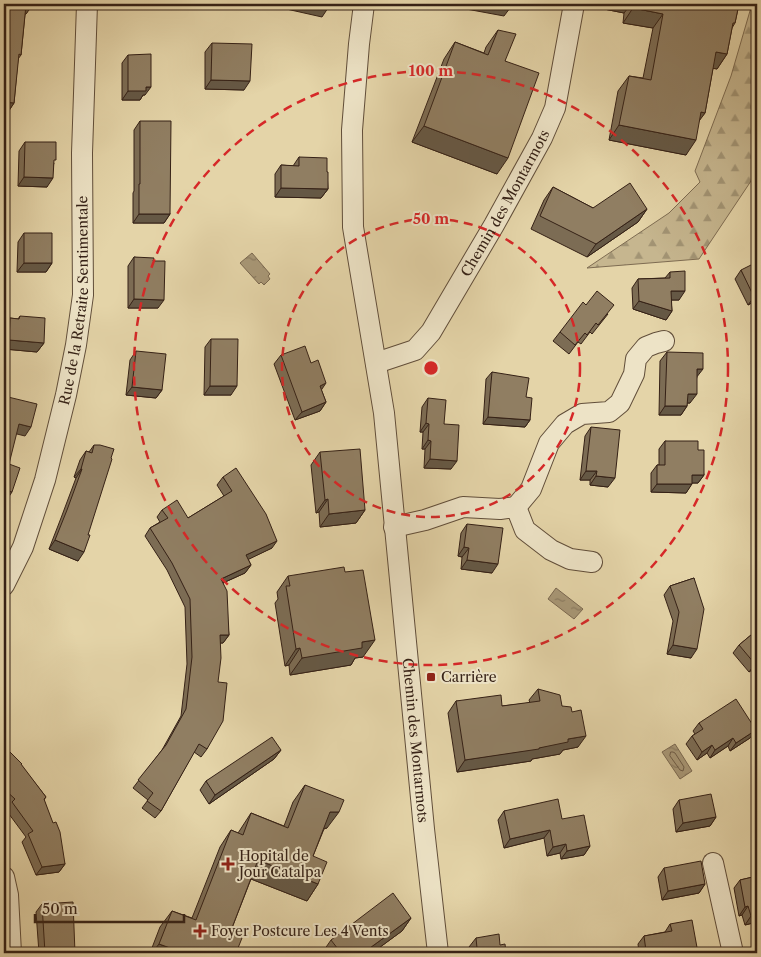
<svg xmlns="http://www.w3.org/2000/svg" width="761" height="957" font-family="'Libre Caslon Text',serif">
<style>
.forest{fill:url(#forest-firs);stroke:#7e6c52}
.water{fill:url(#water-ripples);stroke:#7a6850}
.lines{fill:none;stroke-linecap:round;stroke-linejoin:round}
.shore{stroke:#6e5c46;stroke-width:1}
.street-casing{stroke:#614e3a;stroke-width:22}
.street{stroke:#ede3c6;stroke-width:20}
.wall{fill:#7c6c54;stroke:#352116}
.shaded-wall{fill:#655845;stroke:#352116}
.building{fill:#907e62;stroke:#352116}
.ring{fill:none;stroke:#d62828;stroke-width:2.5;stroke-dasharray:9 6}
.poi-dot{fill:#8f2418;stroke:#ede3c6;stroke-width:2}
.labels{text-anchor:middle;stroke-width:4;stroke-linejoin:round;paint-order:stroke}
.street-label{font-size:14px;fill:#352116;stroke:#ede3c6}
.poi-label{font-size:14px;fill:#352116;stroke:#ede3c6;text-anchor:start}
.centre{fill:#d62828;stroke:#ede3c6;stroke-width:2.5}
.ring-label{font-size:15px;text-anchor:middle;font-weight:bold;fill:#d62828;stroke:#ede3c6;stroke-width:4;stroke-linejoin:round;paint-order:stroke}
</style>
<defs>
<pattern id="forest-firs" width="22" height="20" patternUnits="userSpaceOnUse" patternTransform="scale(1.25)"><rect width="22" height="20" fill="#c6b68f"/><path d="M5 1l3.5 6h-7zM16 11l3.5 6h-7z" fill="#a29474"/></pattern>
<pattern id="water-ripples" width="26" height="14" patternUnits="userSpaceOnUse" patternTransform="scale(1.25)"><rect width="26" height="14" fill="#a89776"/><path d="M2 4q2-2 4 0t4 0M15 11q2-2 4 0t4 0" fill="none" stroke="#8a7b60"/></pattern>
</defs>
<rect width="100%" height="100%" fill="#e4d4a8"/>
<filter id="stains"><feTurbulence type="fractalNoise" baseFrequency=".004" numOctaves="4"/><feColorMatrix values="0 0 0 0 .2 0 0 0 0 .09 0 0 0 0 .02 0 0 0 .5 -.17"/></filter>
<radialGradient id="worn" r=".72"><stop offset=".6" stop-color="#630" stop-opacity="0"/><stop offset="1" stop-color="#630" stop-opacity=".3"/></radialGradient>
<path class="forest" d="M752,4H757V172L699,259L587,268L669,213L700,182L695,171L731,76Z"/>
<path class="water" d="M252,253L270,274L268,276L270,279L264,285L261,282L259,284L240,263Z
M556,588L583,609L574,619L548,599Z
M675,744L692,771L680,779L662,752Z"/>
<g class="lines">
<path class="shore" d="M671,752H673L675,753L684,767L683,771L680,770L670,756Z"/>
<g class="street-casing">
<g id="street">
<path id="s1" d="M364,4L359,44L352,130L353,227L384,413L424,829L438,953"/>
<path id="s2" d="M376,363L415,350L431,332L494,225L542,138L555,108L574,4"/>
<path d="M516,507L531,489L549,443L565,424L582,414L609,412L620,403L634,374L636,359L646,347L656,343L664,341"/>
<path d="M394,527L425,520L463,507L500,509L516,507L525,530L551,550L570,559L592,562"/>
<path id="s3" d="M4,585L23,547L45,480L66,395L76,345L83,295L82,153L87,4"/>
<path d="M713,863L733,953"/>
<path d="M4,877L8,895L11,953"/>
</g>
</g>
<use href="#street" class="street"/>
</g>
<path class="wall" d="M5,4H32L26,14H25L21,55L18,59L14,103L8,112H4V13Z
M600,4H739L735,23L732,28L727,54L717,69L713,68L705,113L699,120L686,155L609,140L618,91L629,76L643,78L653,28L623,23L624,13L599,8Z
M498,30L505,61L497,174L412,142L444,59L455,42L484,53L486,47Z
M212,43L244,90L205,89V52Z
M128,55L145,95H143L140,100H122V63Z
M140,121L170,214L164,223H133V193L134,191V130Z
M25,142L54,163L47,187L18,186L19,151Z
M299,157L327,172L328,189L321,198L275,197V174L281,165L293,166Z
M553,187L593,208L647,209L638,222L587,257L531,229L544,200Z
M24,233L52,263L46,272H17L18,242Z
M134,257L153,261L158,308H128V266Z
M741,270L757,300L748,305L735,279Z
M670,272L679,300H671L672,311L666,320L633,309L632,288L638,279L665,278Z
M586,305L608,314L592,334L590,332L581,344L578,342L569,354L553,341L560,332Z
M20,316L44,343L37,352L4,349V327L10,318L18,319Z
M757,318V341L754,322Z
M211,339L231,395H204L205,347Z
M136,351L162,390L156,398L126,395L130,360Z
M667,352L697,377L690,403H687V406L681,415H659L660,361Z
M281,355L311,363L326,402L320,411L295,420L274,364Z
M492,372L526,397L530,420L525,427L483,424L486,379Z
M428,398L444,424L451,469L424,468L425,449H422L423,432H420L422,407Z
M591,427L608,487L590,485V480H580L585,436Z
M665,441L698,450L704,475L698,483H692L686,493L651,492V473L657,465H659V449Z
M94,445L78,561L49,549L61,518L76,478L74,477L80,460L86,451L89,452Z
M320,452L365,510L356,523L320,527L319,512L316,513L311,465Z
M223,477L272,548L248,559L251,565L245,573L223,583L229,635L223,643H220L207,749L201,757L194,752L161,811L155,818L142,808L148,800L133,788L162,750L181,716L187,664L185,607L167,570L145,536L150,528L160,522L157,517L162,510L188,518L224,496L217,485Z
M467,524L492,573L461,569L462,557L458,556L461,533Z
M288,576L363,657L355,658L351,665L290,675L289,665L285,666L275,603L278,599L277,592Z
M694,578L691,658L667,654L673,621L664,595L670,586Z
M757,630V666L749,672L733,653L739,645Z
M538,689L562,706L578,747L563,750L560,754L532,759L531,761L457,772L448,713L456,701L502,706L530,703L529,700Z
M699,723L750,738L730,751L728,746L710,758L707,753L697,760L686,744L692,736L695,734L693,731Z
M4,746L21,765L46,797L44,800L65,864L59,872L36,875L22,842L26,837L6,810L8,807L4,802Z
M281,750L274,759L209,804L200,790L206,781Z
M305,785L327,828L324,829L313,856L318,884L307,901L251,879L230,933L236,953H150L160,927L172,911L192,918L220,847L231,830L238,833L240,830L251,813L284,826L293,802Z
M679,800L716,817L710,826L676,832L673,809Z
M504,811L562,819L590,846L584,855L561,859L560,853L547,856L544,838L504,848L498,820Z
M664,868L705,884L699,893L662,900L658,877Z
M757,876V922L745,925L742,915L739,916L734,888L740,880Z
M42,904L75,953H39L36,912Z
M411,918L402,931L372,953H322L331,940Z
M670,924L698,953H639L638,944L644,936L665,932Z
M476,938L500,945L506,953H469L470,952L469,947Z"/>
<path class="shaded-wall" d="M274,4H326L330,5L322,17L273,6Z
M451,4H513L504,16L450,6Z
M602,4H631L624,13L599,8Z
M26,5L32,6L26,14H20Z
M633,8L663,14L653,28L623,23Z
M716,52L727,54L717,69L705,67Z
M211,80L250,81L244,90L205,89Z
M146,87H151L145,95H143L140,100H122L128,91Z
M4,102L14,103L8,112H4Z
M701,112L705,113L694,128Z
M619,125L696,140L686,155L609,140Z
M424,126L508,158L497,174L412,142Z
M24,177L53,178L47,187L18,186Z
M281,188L328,189L321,198L275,197Z
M647,209L638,222L587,257L596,244Z
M139,214H170L164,223H133Z
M24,263H52L46,272H17Z
M671,291H685L679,300H665Z
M757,295V300L748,305L754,297Z
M134,299L164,300L158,308H128Z
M639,301L672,311L666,320L633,309Z
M9,340L44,343L37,352L4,349V348Z
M697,369H703L696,378Z
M326,383L320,392V386Z
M210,386H237L231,395H204Z
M132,387L162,390L156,398L126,395Z
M688,394H697L690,403H681Z
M326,402L320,411L295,420L302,412Z
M665,406H687L681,415H659Z
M488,417L530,420L525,427L483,424Z
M426,423L429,424L423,432H420Z
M19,424L31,427L25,436L13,433Z
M428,440L431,441L425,449H422Z
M430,459L457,461L451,469L424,468Z
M81,469H82L76,478L74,477Z
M586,471H597L590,480H580Z
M692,475H704L698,483H686Z
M596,476L615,478L608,487L590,485Z
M657,484H692L686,493L651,492Z
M6,490L12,492L6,501L4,500V493Z
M328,499L319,512L316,513L325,500Z
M365,510L356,523L320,527L329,514Z
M55,540L84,552L78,561L49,549Z
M277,541L272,548L241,563L246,555Z
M464,547L469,548L462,557L458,556Z
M467,560L498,564L492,573L461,569Z
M251,565L245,573L216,586L221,579Z
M220,635H229L223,643H214Z
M375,640L363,657L355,658L351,665L290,675L302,658L362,642Z
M673,645L697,649L691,658L667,654Z
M300,648L289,665L285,666L296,649Z
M757,662V666L749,672L755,664Z
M756,730L750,738L730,751L736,743Z
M586,736L578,747L563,750L560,754L532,759L531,761L457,772L465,760L539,748L568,739Z
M733,738L728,746L710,758L715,750Z
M712,745L707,753L697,760L702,752Z
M281,750L274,759L209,804L215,795Z
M330,812H339L327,828L319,829Z
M716,817L710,826L676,832L683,823Z
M550,830L544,838L504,848L510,839Z
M566,844L560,853L547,856L553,847Z
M590,846L584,855L561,859L567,851Z
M258,860L318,884L307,901L246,877Z
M65,864L59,872L36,875L42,867Z
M705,884L699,893L662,900L668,891Z
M748,906L742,915L739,916L745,907Z
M757,915V922L745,925L751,916Z
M411,918L402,931L372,953H363Z
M159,944L184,953H152Z
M674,948L670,953H644L646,951Z"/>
<path class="building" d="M10,4H32V6L26,5L21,55L19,54L14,103L4,102V15L9,16Z
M634,4H739L735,23H733L727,54L716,52L705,113L701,112L696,140L619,125L629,76L651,80L663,14L633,8Z
M498,30L516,34L505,61L539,73L508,158L424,126L455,42L488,55Z
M212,43L252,44L250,81L211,80Z
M151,54V87H146V91H128V55Z
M140,121H171L170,214H139V184H140Z
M25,142H56V160H54L53,178L24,177Z
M299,157L327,158V172H328V189L281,188V165L299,166Z
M630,183L647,209L596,244L540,216L553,187L593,208Z
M24,233H52V263H24Z
M134,257L154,258L153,261H165L164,300L134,299Z
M757,262V295L754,297L741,270Z
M685,271V291H671L672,311L639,301L638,279L670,278V272Z
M597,291L614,305L598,325L596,323L587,335L585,333L575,345L560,332L583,302L586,305Z
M20,316L45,318L44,343L9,340L10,318L19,319Z
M211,339H238L237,386H210Z
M305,346L311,363L318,360L326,383L320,386L326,402L302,412L281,355Z
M136,351L166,354L162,390L132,387Z
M667,352L703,353V369H697V394H688L687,406H665Z
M492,372L529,378L526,397L532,398L530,420L488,417Z
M4,396L37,404L31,427L19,424L9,464L20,468L12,492L6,490L4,496Z
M428,398L446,400L444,424L459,425L457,461L430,459L431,441L428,440L429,424L426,423Z
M591,427L620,430L615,478L596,476L597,471H586Z
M665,441H698V450H704V475H692V484H657V465H665Z
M94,445H100L114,449L111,458L112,459L88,535H90L84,552L55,540L67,510L82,469H81L86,451L92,453Z
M360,449L365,510L329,514L328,499L325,500L320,452Z
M236,468L266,514L277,541L246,555L251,565L221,579L227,591L229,635H220L221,658L218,682L227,683L223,721L207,749L199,744L161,811L147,801L153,793L138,780L166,745L186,709L192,657L190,599L172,563L150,528L168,518L162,510L177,500L188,518L232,491L223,477Z
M467,524L503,528L498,564L467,560L469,548L464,547Z
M344,567L345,572L363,570L375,640L362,642V648L302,658L300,648L296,649L286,586H290L288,576Z
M694,578L704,609L697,649L673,645L679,612L670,586Z
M757,630V662L755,664L739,645Z
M538,689L560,695L562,706L571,707L572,712L581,710L586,736L568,739V742L539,748V749L465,760L456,701L501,695L502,706L540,701Z
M736,699L756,730L736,743L733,738L715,750L712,745L702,752L692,736L703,729L699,723Z
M4,725L7,727L4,731Z
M272,737L281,750L215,795L206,781Z
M4,746L22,764H21L46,797L44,799L53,823L56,822L60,832L65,864L42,867L28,834L33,831L12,802L15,799L4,789Z
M305,785L344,800L339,812H330L313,856L327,862L318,884L258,860L230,933L242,938L236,953H184L159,944L172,911L196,920L231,830L243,835L251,813L288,828Z
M711,794L716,817L683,823L679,800Z
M558,799L562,819L584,815L590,846L567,851L566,844L553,847L550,830L510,839L504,811Z
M701,861L705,884L668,891L664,868Z
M757,876V915L751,916L748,906L745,907L740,880Z
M393,893L411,918L363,953H341L331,940Z
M73,902L75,953H45L42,904Z
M692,920L698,953H675L674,948L646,951L644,936L672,931L670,924Z
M499,934L500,945L505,944L506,953H473L472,949L477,948L476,938Z"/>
<g class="ring">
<circle cx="431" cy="368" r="149"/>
<circle cx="431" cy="368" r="297"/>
</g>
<g class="poi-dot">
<rect x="426" y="672" width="10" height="10" rx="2.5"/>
<path d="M225.5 856.5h5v5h5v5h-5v5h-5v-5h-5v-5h5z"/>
<path d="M197.5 923.5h5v5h5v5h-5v5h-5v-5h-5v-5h5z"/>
</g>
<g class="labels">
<g class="street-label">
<text dy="5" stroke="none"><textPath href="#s2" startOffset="214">Chemin des Montarmots</textPath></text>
<text dy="5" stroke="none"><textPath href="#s3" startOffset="296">Rue de la Retraite Sentimentale</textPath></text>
<text dy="5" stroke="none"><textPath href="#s1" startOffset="741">Chemin des Montarmots</textPath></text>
</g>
<g class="poi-label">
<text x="441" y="682">Carrière</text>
<text x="239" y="861">Hopital de<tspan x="239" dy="16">Jour Catalpa</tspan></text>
<text x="211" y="936">Foyer Postcure Les 4 Vents</text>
</g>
</g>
<circle cx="431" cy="368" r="8" class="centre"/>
<g class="ring-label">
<text x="431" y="76">100 m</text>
<text x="431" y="224">50 m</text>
</g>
<rect width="761" height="957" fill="none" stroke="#e4d4a8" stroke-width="20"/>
<rect x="5" y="5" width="751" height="947" fill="none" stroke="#352116" stroke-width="2.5"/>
<rect x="10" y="10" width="741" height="937" fill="none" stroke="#352116"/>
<path d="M35 914v8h149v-8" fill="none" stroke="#352116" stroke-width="2.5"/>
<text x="42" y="914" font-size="15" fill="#352116" stroke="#ede3c6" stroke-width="4" paint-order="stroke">50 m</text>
<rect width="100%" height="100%" filter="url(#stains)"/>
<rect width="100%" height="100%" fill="url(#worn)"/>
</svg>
